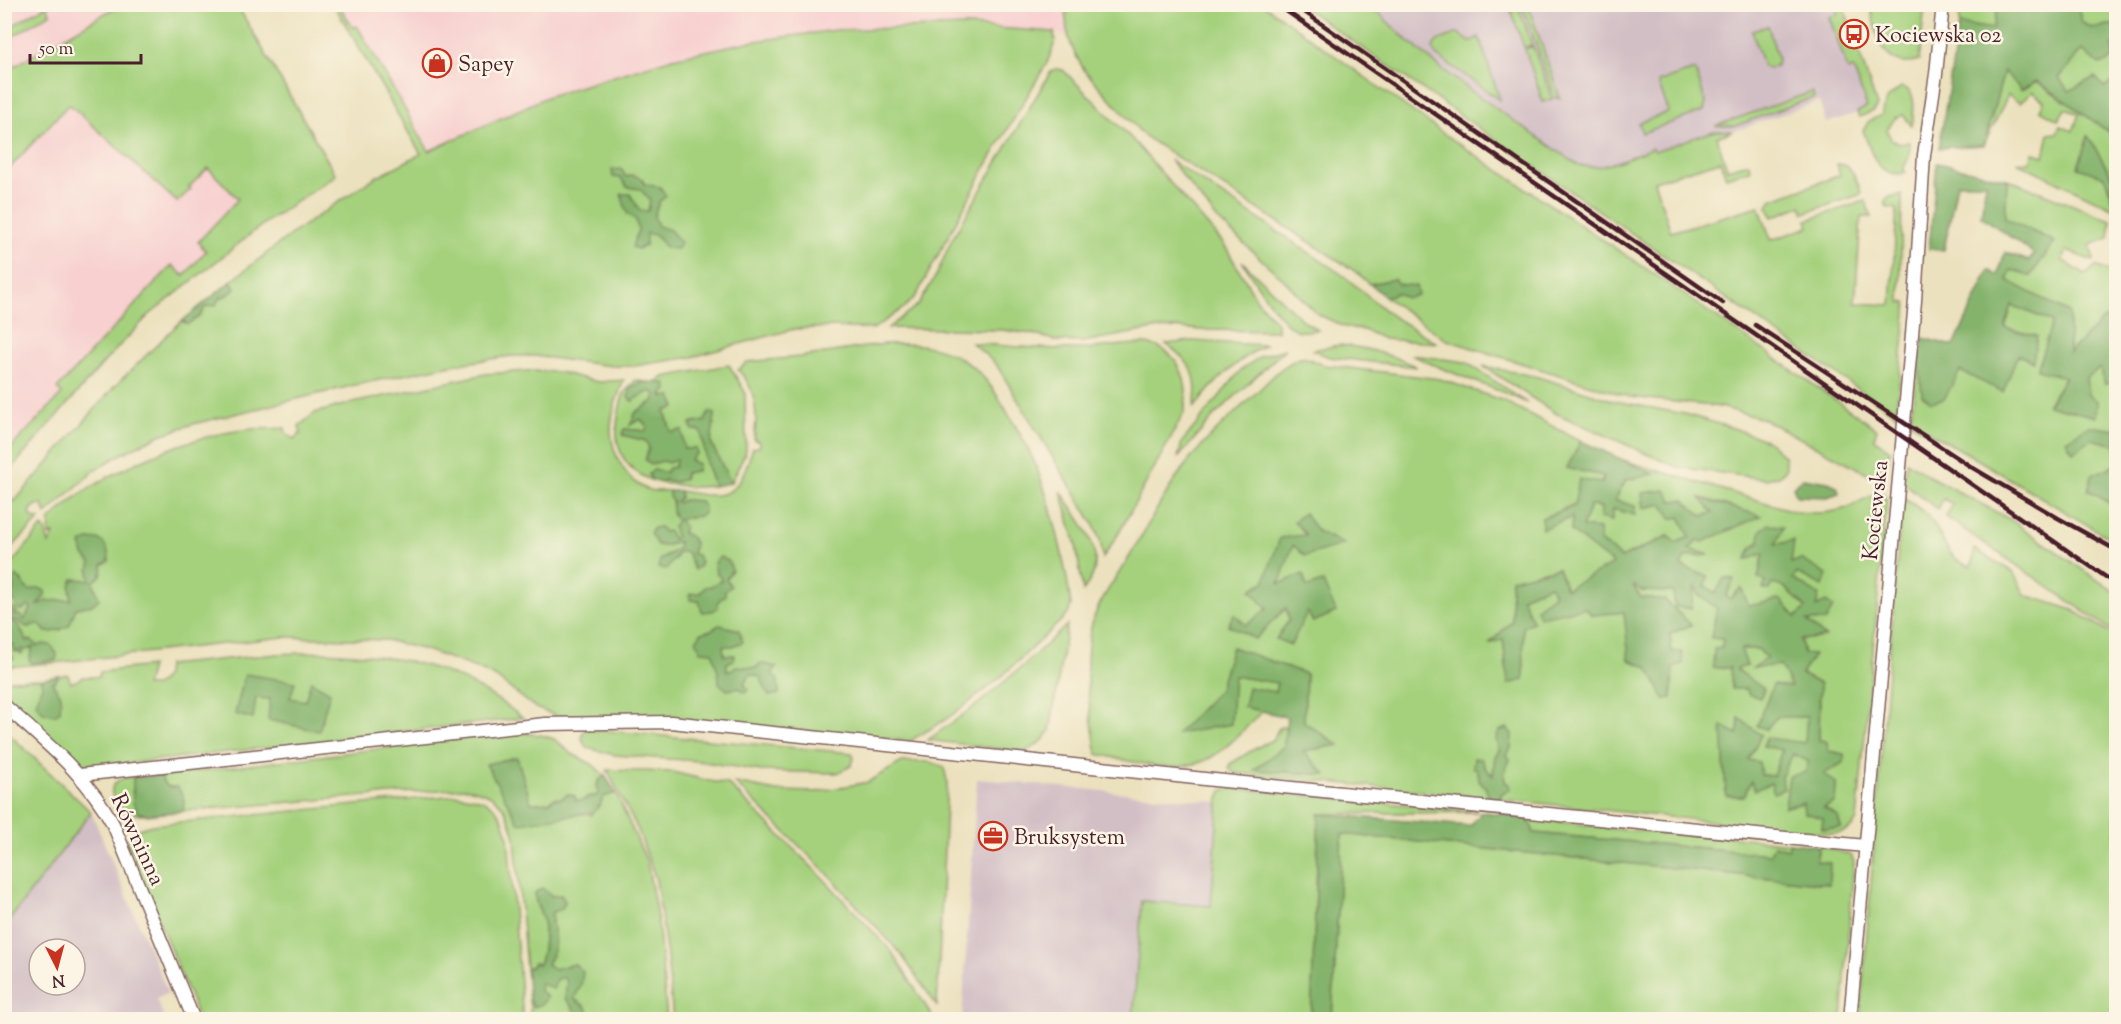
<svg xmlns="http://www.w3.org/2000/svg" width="2121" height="1024" font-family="'Sorts Mill Goudy',serif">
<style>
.built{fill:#f7d0cf}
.industrial{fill:#d2bec5;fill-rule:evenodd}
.green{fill:#a5d17d;stroke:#787854;stroke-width:1.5}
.forest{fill:#84b36c;stroke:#67694c;stroke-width:1.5}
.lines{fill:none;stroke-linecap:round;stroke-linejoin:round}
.street-casing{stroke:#83635e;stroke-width:15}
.street{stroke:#fff;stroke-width:12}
.rail{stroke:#4a1f2b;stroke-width:4.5}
.labels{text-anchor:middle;stroke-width:5;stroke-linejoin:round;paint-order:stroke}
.poi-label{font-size:22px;fill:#4a1f2b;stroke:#fcf5e5;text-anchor:start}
.street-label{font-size:22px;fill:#4a1f2b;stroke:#fcf5e5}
</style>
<rect width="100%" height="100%" fill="#fcf5e5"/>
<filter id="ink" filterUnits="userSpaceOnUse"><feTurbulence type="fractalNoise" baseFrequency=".0167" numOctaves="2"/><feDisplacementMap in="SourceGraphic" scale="12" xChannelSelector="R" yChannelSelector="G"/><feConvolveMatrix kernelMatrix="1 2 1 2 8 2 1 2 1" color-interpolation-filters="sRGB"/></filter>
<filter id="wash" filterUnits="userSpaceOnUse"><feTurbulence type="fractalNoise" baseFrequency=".008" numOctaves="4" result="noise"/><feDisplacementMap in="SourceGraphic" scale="24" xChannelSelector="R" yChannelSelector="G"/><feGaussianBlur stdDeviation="1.35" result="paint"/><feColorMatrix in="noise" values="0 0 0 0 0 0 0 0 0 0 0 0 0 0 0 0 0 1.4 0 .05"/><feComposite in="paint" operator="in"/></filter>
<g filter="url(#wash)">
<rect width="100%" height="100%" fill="#ece1be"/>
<path class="built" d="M5,5H237L336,175L262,225L148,316L105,361L5,476Z
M334,5H1093L1074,36L922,27L836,30L748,42L673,58L549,96L422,154Z"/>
<path class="industrial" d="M1333,5H1838L1874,108L1826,123L1819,101L1718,137L1601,191Z
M977,779L1219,802L1211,906L1142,901L1133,1019L962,1020Z
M91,812L168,993L156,999L165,1019H5L4,926ZM39,949H75V985H39Z"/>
<path class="green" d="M121,4L237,5L336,175L262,225L148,316L105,361L5,476V454L62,394L57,389L172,265L184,276L206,251L198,242L238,199L208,168L189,187L191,189L177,202L69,104L5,173V52L13,67Z
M47,5L50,14L5,41V30Z
M334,5H339L353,28L357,26L429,151L549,96L673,58L748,42L836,30L968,26L1054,32L1055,42L1048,61L990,159L916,296L905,307L873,329L832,327L794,329L692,357L634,366H612L535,356H511L451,365L355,385L193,424L160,435L123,453L96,469L46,514L43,505H36L30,511L32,518L40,519L5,554V494L14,502L115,386L173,329L182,321L188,324L200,316L205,307L231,293L235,288L230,282L290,235L374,178L421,154Z
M1067,5H1264L1447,136L1663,280L1877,429L1874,438L1891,451L1884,473L1869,474L1763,419L1721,407L1630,397L1447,340L1385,297L1415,287L1398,284L1394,279L1370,284L1355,271L1144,136L1085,71C1071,49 1063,31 1067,5Z
M1300,5H1371C1430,68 1505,114 1575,163C1598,175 1630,156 1652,148L1655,151L1714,131H1733L1717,137L1727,169L1749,163L1750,170L1726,177L1720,161L1654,181L1671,232L1759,206L1771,240L1809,227L1807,220L1865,201L1872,217H1861L1855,303L1891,305L1897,209L1885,207V202L1889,197L1902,195L1900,302L1907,303L1896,415Z
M1509,5H1518L1532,45L1524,47Z
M1522,5H1528L1560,98H1555Z
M1836,5H1843L1877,106L1874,111L1859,117L1857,112L1867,107L1853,68L1848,70L1829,17L1839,14Z
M1870,5H1925L1919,61C1881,73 1876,31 1870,5Z
M1960,5H1998L1993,29L1959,24Z
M2069,5H2114L2116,6V25C2097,23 2102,35 2081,22V14L2067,9Z
M1768,26L1778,59L1776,66L1769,69L1763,66L1752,31Z
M1458,33L1470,42L1479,37L1500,100L1435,54L1433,47L1437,41Z
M2116,41V79L2104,87L2095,77L2069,92L2059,78L2082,50L2100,64L2114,50L2112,44Z
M1533,46L1552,99L1543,102L1525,49Z
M1055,69L1063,70L1131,138L1223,243L1257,300L1277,323V331L1203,330L1176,328L1154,329L1082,342L1057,341L1033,334L1002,330L888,328L919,304L937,274L952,239L1050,73Z
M1695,70L1706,102L1704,111L1642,133L1639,123L1669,112L1658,82Z
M2004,71L2036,81L2116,137V183L2088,137L2078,167L2105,177L2116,210L2017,162H2030L2033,153L2044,156L2049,134L2057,133L2060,126L2073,131L2079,114L2065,109L2058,120L2040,110L2044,101L2032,92L2020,103L2008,95L1984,145Z
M1901,87C1919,91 1913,112 1912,126L1903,115L1895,118L1887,130C1891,143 1898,145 1910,142L1909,157L1904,168L1905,173C1876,179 1871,151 1863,130L1869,121L1882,115L1886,100Z
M1812,92L1814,97L1735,126H1715Z
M1170,160L1344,276L1392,316L1437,343L1384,339L1364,330L1345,327L1317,314L1285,281L1217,219Z
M1837,164C1853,164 1856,181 1862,194L1804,213L1801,206L1772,217L1768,207L1771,200L1840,175Z
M2007,179L2111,220L2109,238L2090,245L2094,261L2066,251L2062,260L2085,275L2096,266L2109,272L2116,270V331L2113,333L2105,318L2069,353V313L2007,281L2011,270L2030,276L2055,242L2005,218Z
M1242,261L1302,320L1318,330C1312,330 1304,332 1299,331C1280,326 1253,277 1242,261Z
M2012,305L2052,322L2065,376L2048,404L2088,395L2086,378L2100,368L2105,384L2116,381V430L2089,426L2092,439L2116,445V465L2092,475L2111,503L2116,489V542L1965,452L1910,422L1919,362L1922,395L1944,399L1959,371L2018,355L2033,361L2036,336L2005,328Z
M1191,341L1265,345C1237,360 1213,383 1194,408C1200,375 1192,363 1166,344Z
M972,343C1008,346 1043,350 1079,349C1099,349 1119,344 1139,344C1178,343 1191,381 1184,413L1120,531L1103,558L1100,540L1093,523L996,364Z
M884,344C912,343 938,344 963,360C985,374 999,397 1011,419C1018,431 1026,443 1031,455C1050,496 1065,560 1071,605L1068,614L1001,677L968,703L945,720L910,741L703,722L559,717L536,708L495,677L476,668L429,651L386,640L284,637L54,663L5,667V656L13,657L7,651V647L15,645V652L23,648L37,646L27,642L19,625L12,622L11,620H18L29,627L34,624H39L46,632L61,630L76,608L92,605L96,589L93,583L91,563L89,570L90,580L72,600L46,601L36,607L45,595L39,588L29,591L25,588L21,579L28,606L31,607V611L24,620L15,616L17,613L10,609L9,611L13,612V614L10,617H5V572L42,527L45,530L49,544L54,534L49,535L50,520C61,510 72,499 85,491C134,460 195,434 253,429C264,428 275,429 285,428L286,434L294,439L301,433L299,426L315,413L344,405L485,374L528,371L559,372L598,382L624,380C618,395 612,409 611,426C610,448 622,475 642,487C650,492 660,491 669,491L677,520L676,537L664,546L678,542L679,548L660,560L669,564L675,559L678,553L684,551L688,554L694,570C691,552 683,536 679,519L690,518L700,501L684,500L678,503L676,501L680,498V491C730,501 737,496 753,448L759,447L760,444L758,441L754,440C758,415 757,388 738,370L747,362L800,357Z
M1339,345C1365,347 1394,356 1417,367L1329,357L1313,350Z
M1285,349L1214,416L1178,458L1182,442L1241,370L1261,356Z
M1412,355L1466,362L1527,403C1490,385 1450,374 1412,355Z
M1303,357L1324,365L1440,379L1504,401L1581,441L1567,468L1604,476C1597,498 1561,510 1542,518V528L1573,517L1571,531L1613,564L1565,590L1557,568L1511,579L1512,621L1491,643L1503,639L1524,680L1522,597L1551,584L1554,595L1537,608H1585L1592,615L1625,612L1629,660L1648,667L1664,699L1673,667L1683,663L1672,652L1669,634L1691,625L1665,600L1640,597L1632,584L1642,591L1673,592L1675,607L1691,608L1694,585L1699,596L1717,608L1711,637L1723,638L1722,648L1714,668H1730L1747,689L1760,697L1735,668L1747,666L1740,649H1758L1768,659L1755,667L1780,665L1791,688L1773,685L1766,729L1777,717H1807L1805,743L1783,749L1773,776L1761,775L1748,760L1761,735L1739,719L1738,734L1751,781L1781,777L1793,754L1808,760L1806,772L1785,807L1804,803L1823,818L1822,829L1841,827L1823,808L1835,802L1836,784L1824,774L1843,754L1828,751L1819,740L1820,684L1801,674L1813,655L1804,654L1801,639L1825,637L1806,620L1815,607L1793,579L1797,573L1775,544L1760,542L1747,560L1764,553L1758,578L1784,587L1807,608L1796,617C1772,612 1748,608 1725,597L1734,579L1716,593L1705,586L1707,577L1681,566L1685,557L1708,555L1689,550L1697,540L1760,516L1702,498L1713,513L1702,516L1684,500L1672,501L1644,508L1662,504L1680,517L1691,537L1675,543L1668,536L1621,558L1582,527L1590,506L1601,507L1611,521L1613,509L1635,515L1615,500L1626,480L1653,474L1623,460L1797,512C1814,514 1830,514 1847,508C1859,503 1869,494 1883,494L1887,501L1857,819C1853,830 1843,833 1831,834L1500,799L1505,782L1504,773L1510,759L1499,751L1495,756L1493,775L1486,769L1481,759L1478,770L1479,781L1485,786L1489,798L1235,773L1229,769L1230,764C1244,756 1258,745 1273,740L1279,728L1286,726L1284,746L1255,770L1325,774L1303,751L1338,745L1304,722L1306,674L1232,648L1219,690L1178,734L1234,676L1277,683L1276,692L1244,707L1262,711C1246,727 1227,750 1206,760C1172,775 1131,761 1097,754C1090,712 1082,670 1091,628C1097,601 1116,579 1130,556C1148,526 1163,495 1184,467C1205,439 1232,416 1257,392C1272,378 1282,364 1303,357Z
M729,365L745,392L746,451L731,483L711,443L715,414L706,421L690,423L701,431L707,466L714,486L693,487L661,483L665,480L675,482L684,479L690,460L671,433L665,411L676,407L662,394L667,390L665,384L655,382L664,377Z
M1483,366L1538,377L1615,401L1684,414L1733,428L1768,441L1784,456L1786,469L1779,476L1766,479L1677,467L1555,413Z
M636,380L644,382L633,387L632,401L650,391L656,394L654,401L636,412L631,424L640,419L647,426L646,431L624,429L646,441L649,448L662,461L676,458L675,467L665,473L649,474L651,480C621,468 612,443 619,412C620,407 621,399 624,394C627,389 632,385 636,380Z
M1907,461L1929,476L2011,520L2116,593V633L1946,517L1953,504L1944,499L1937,509L1903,482Z
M1061,491C1075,514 1103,545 1093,574C1091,580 1086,586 1083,591L1076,545Z
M1902,498C1912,503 1921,509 1929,517C1943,535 1946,560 1970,566L1973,562L1974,549L2013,572L2025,595L2073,610L2116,636V1019L1860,1020Z
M1067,625L1050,731C1043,742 1036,747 1024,752L928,740L978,704L1024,665Z
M322,652C406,656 454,664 523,718L115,765C103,766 93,767 82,763C64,756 21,708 5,692L4,683L9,680L42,679V686L39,692L57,679L58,676L68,675L71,683L84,677H99L100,672L151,666L146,686H156L166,676L167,665L278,654Z
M586,729L852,753L854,759L851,766L837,773L761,771L698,761L615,755L588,748L583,742L582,734Z
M5,732L9,734L91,812L5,926Z
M512,732L541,735L554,739L572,754L592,764L605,776L598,781L596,787L599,795L586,797L583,804L577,803L575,796L568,794L560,799L555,798L551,800L552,807L560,806L568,811C578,807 583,807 591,815L600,805L603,797L616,793L647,862L658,922L667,1019H592L585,1006L573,999L581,985L582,972L575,964L554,969L547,964C561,940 550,935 552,912L562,909L565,902L561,895L552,896L542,889L535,893C535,908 541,909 543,921C545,934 544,953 539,964L534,963L531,967L526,968L515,838C508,807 497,792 464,788L183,811C185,802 184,794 177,787H169L164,784L161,776Z
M902,762H930L944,767L947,781L937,1006L901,954L829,875L735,783L776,791L816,792L868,782Z
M607,770L673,772L709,781L728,784L823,878L892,952L934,1019H673L667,956L656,880L638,830Z
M133,777L134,785L132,792L138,812L146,815C115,817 94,779 133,777Z
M1228,788L1482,812L1319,814L1311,1019L1133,1020L1142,901L1211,906L1219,798L1222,791Z
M457,795C488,798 501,805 508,837L523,1019H199L129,847L128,838L139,829L152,825Z
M1528,817L1613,829L1727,836L1790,843L1789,850L1770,854L1534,833Z
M1342,834L1829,884L1816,862L1819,846L1851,855L1854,862L1842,1017L1831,1020H1332Z
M564,977L567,983L565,998L574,1009L576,1017L581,1019H531L529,1000L533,1007L541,982Z"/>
<path class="forest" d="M2069,4L2067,9L2076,7L2081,14V22C2102,35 2097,23 2116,25V41L2112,44L2113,58C2099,70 2094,59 2082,50L2059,78L2069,91L2095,77L2104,87L2116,79V94L2114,98L2116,101V137L2037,81L2021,90L2004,71L1984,145L1939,148L1959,24L1993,29L1998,5Z
M2088,136L2116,183V206L2105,177L2078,168Z
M1937,163L2007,179L2005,218L2055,242L2030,276L2011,270L2007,280L2069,313V353L2106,317L2112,332L2116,331V381L2105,384L2100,368L2086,378L2088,395L2097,401L2096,417L2048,405L2065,377L2037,370L2052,322L2012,305L2005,328L2037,336L2033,361L2018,355L2003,392L1960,371L1944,399L1931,402L1922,395L1919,362L1922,338L1954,346L1989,270L1998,276L2005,252L2029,261L2034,254L1981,216L1986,183H1957L1944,250L1929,249Z
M621,169L626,177L633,175L643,179L644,184L660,187L666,196L659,202L654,216L658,226L670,230L681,243L677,249L666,248L655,235L646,233V245L638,249L632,247L638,230L636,220L627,213L621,194H630L640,211H648L650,200L640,189L627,187L621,178L613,177L612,170Z
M1394,279L1398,284L1416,286L1418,295L1406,298L1397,293L1385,297L1370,284Z
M230,282L235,288L231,293L219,298L216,305L205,307L200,316L188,324L182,321Z
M644,382L666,383L667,390L662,395L664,397L671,396L676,407L665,411L671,432L682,430L684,449L696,448L697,453L690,460L698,464L697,471L685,473L684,479L675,482L665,480L661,483L651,480L649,474L655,469L665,473L668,468L675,467L676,459L669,463L662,461L651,465L645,460L649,448L646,441L622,435L624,429L646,431L647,426L640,419L630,425L636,412L654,401L656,394L650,391L632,401L628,397L632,387Z
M709,412L715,414L711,443L731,483L714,486L707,466L701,431L693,430L690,424L705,421Z
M2089,426L2116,430V445L2092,439L2073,452L2066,440Z
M1581,441L1654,474L1626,480L1615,500L1635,506V515L1613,509L1612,521L1600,518L1601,507L1590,506L1582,527L1599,529L1600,541L1621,558L1669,536L1675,543L1690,537L1680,517L1672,519L1662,504L1644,508L1642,493L1666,490L1672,501L1684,500L1702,516L1713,513L1700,498L1761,516L1703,542L1697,540L1689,549L1710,555L1685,557L1681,566L1708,577L1705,586L1716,593L1724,578L1734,579L1726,597L1730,599L1741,588L1749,606L1780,599L1796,617L1806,608L1784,587L1772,584L1770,590L1763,589L1766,581L1758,579L1764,553L1746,560L1752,547L1760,542V531L1769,524L1783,527L1776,544L1794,541L1791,563L1801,559L1827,575L1823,586L1797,573L1793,579L1819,595L1816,607L1826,602L1833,607L1826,621H1807L1825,637L1801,640L1804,654L1814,655L1801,674L1820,684L1819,740L1827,741L1828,751L1844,754V762L1824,774L1836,783L1835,802L1824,808L1838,816L1841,828L1822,829L1823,818L1804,813L1803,803L1785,807L1789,776L1806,772L1808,761L1793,754L1781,777L1784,789L1774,793L1771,783L1755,790L1751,781L1744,796H1726L1722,726L1738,734L1739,718L1761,735L1748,760L1759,762L1761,775L1773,776L1782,750L1763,746L1766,738L1805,743L1807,717H1777L1766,729L1757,726L1773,685L1791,687L1780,665L1753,668L1767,658L1758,649H1741L1747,666L1736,669L1764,689L1760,698L1748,694L1747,689H1732L1730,668H1713L1714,649L1722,648L1723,639L1711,638L1717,608L1699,596L1695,586L1691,608L1675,607L1673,592L1642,591L1633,585L1640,597L1665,600L1691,625L1670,634L1672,652H1682L1683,664L1673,667L1672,698L1664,699L1648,667L1629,660L1624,612L1592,615L1585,608L1539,617L1536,608L1554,595L1550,585L1522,597L1533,622L1523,627L1524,680L1508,684L1503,639L1489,644L1512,621L1511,579L1558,568L1566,589L1613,564L1571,531L1572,517L1542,529V518L1574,506L1579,479L1602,483L1604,476L1567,468Z
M2116,465V489L2111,504L2088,490L2092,475Z
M1802,478L1828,482L1837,486L1839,493L1827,497L1797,496L1793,487Z
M669,491H680V498L676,501L678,503L684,500L700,501L704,507V513L699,516L679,519L684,527L682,533L690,536L695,544L692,554L697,555L701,562L699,567L694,570L688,554L684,551L678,553L667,569L658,568L660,560L679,548L678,542L664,546L657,545L650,533L653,528L660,527L664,532L668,531L673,539L676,537L673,527L677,520C671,515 671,509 673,502L669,497Z
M1304,513L1318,532L1344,544L1305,556L1293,545L1279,584L1303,574L1307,587L1323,582L1336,612L1313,622L1307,612L1291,645L1276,639L1289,620L1286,608L1255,639L1228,625L1234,614L1246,625L1267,609L1251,590L1264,582L1280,538L1306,535L1294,521Z
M98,539C107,545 109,551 109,561L102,565C104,574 100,577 93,582L99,599L92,605L76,608L69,626L53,632H46L39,624L26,627L18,620H11L12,622L17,623L27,641L31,640L37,646L43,644L51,645L57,654L56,660L32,663L29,660L33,647L27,650L21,649L23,653L21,654L17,650L15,652L12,648L14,645L10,644L7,647V651L13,659L8,660L5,656V617H10L13,614V612L9,611V609L15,608L17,613L15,616L20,615L24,620L31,608L28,606L22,610H19L12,598L14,589L12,581L17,576L29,591L39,588L45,591V595L37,606L46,601L71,600L70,586L73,579L90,580L89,570L91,563L84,555L81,544L88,540Z
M720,557L729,561L732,570L726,579L731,586L725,591V596L718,601V608L712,611L702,612L699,601L690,600V594L700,593L705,587L712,586L722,580L716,572L714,563Z
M719,625L739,630L743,642L733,646H723L724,655H735L733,660L727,663V671H730L736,666L756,668L760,663L777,667L772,673L778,681L779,694L769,696L760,677L751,674L744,683L748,690L745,692L739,688L727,690L719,683C720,667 713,665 713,652L701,651L696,641L701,633L711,630Z
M1232,647L1306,674L1304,722L1339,745L1303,751L1326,775L1254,770L1284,746L1287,717L1244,707L1248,687L1275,692L1277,683L1234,676L1231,724L1177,734L1219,690Z
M245,674L295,682L290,698L305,701L311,681L330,692L319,731L268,720L270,699L256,698L253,719L235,714Z
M58,676L57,679L52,683L61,695L60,711L54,715L43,712L36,703L42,686V679Z
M1507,728L1512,734L1511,748L1507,755L1510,759L1504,773L1505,782L1510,785V789L1501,794L1500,799L1489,798L1485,786L1479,781L1478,770L1473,767L1474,758L1481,759L1486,769L1493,775L1495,756L1499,751L1496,740L1499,731Z
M517,757L531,803L550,802L555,798L560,799L568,794L575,796L576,801L585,800L586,798L599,795C596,786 596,782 605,776L616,793L603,797L600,805L591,815L589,813L519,823L486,764Z
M161,776L164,784L169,787H177C184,794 185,802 183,811L146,815L138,812L133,803V777Z
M1482,812L1528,817L1534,833L1770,854L1774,845L1788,849L1790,843L1819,846L1816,861L1830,863L1829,884L1342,834L1332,1019L1311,1020L1319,814L1470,826Z
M542,888L552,896L561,895L565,902L562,909L552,912C550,936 562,938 547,964L554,969L575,964L583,972L581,985L574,999L585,1006L593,1019H581L575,1017L574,1009L565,998L567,983L564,977L557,979L553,989L541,983L540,991L547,997L542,1004L533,1007L529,1000L526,968L531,967L534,963L539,964C544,953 545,934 543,921C541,909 535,908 535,893Z"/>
</g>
<g filter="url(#ink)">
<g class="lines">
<g class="street-casing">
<path id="street" d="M4,705C45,742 87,775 113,824L194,1020
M80,775L545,724L671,722L1214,780L1865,846
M1850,1020L1915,301L1924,155L1936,74L1943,4"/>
</g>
<use href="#street" class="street"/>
<path class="rail" d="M1276,4L2116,584
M1293,4L1723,303
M1755,325L1973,468L2058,518L2116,550"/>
</g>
</g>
<defs>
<g id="bus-ring" transform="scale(1.5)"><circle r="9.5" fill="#fcf5e5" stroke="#c8321e" stroke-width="1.5"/><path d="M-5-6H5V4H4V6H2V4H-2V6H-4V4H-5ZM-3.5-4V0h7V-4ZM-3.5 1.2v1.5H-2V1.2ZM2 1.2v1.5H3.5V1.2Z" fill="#c8321e"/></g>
<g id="shop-ring" transform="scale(1.5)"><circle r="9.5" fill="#fcf5e5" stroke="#c8321e" stroke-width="1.5"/><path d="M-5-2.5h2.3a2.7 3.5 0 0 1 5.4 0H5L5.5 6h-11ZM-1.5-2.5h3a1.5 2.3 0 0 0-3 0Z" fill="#c8321e"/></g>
<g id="office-ring" transform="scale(1.5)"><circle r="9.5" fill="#fcf5e5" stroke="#c8321e" stroke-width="1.5"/><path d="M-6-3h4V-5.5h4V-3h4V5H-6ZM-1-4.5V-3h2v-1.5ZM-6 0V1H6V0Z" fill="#c8321e"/></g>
</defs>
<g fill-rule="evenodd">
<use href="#bus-ring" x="1854" y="34"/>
<use href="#shop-ring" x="437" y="63"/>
<use href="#office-ring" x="993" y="836"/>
</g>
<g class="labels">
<g class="poi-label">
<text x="1875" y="42">Kociewska 02</text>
<text x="458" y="71">Sapey</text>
<text x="1014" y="844">Bruksystem</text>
</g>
<g class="street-label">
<text transform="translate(1874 510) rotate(-84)" y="8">Kociewska</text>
<text transform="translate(139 839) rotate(65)" y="8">Równinna</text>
</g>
</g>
<rect width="2121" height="1024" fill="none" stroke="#fcf5e5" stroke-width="24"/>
<g transform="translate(57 967) rotate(174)"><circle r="28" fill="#fcf5e5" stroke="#b59f9b" stroke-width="1.5"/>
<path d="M0-4.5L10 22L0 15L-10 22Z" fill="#c8321e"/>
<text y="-9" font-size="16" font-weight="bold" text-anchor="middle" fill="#4a1f2b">N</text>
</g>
<path d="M30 54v9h111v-9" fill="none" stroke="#4a1f2b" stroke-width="3"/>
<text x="39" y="54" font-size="18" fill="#4a1f2b" stroke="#fcf5e5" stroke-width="4.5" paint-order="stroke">50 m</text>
</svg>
